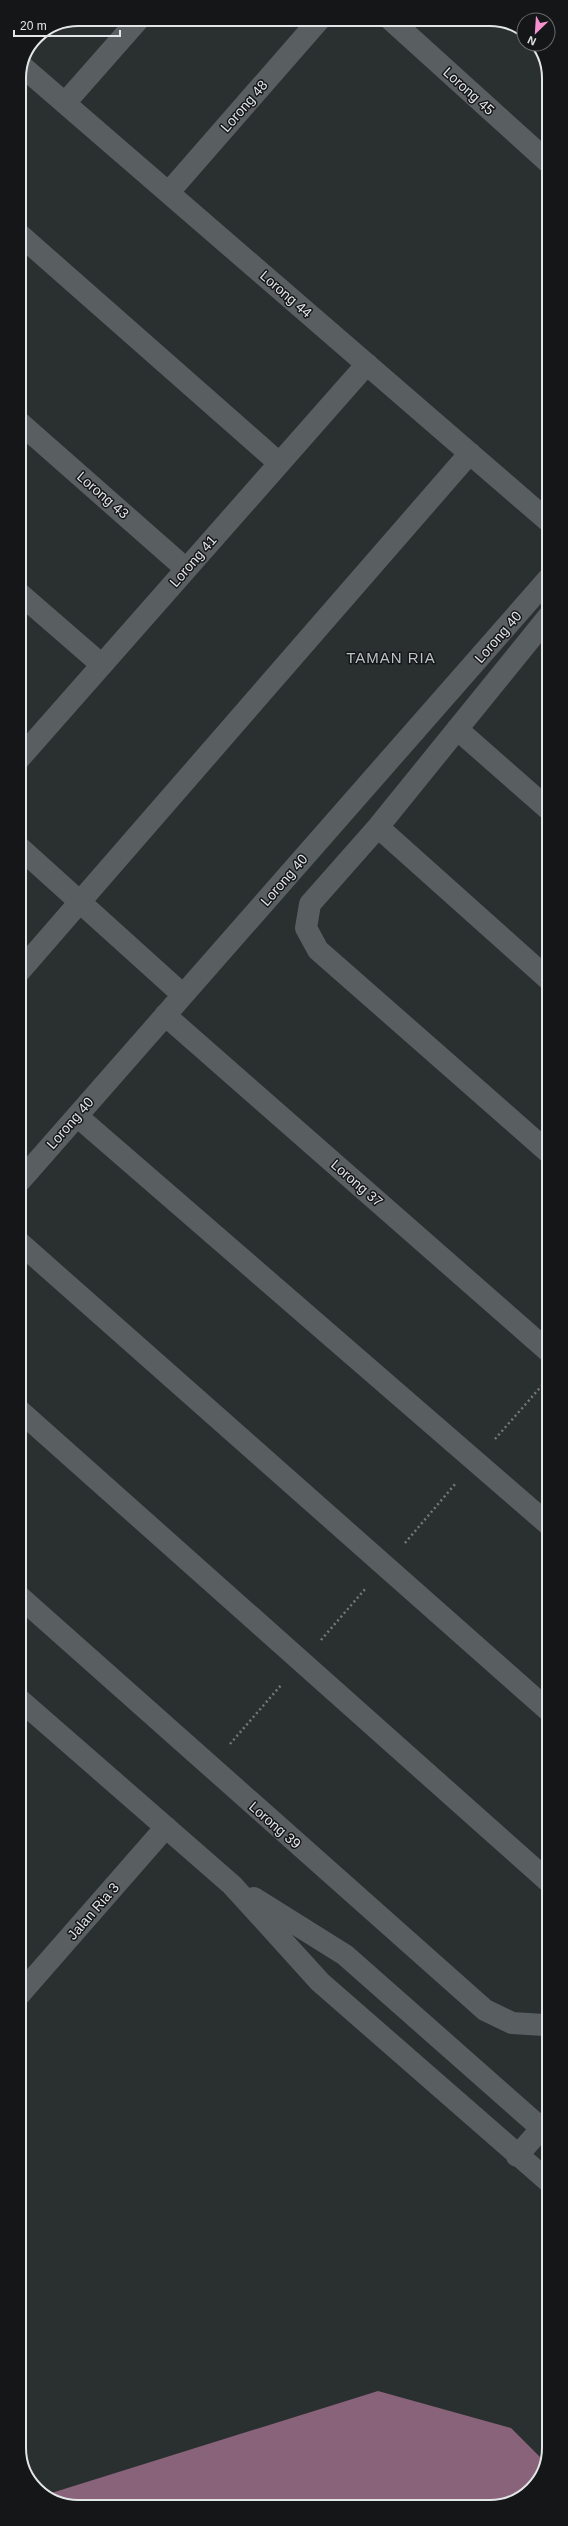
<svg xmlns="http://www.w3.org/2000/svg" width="568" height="2526" font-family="Arial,sans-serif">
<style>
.water{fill:#896379}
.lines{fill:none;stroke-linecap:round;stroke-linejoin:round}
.path{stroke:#747879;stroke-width:2.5;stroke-dasharray:2 3;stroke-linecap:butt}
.minor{stroke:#595e60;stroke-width:22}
.labels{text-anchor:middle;stroke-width:3;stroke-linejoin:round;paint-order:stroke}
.street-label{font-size:14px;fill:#e3e6e7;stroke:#141617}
.neighbourhood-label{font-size:15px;letter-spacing:1px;fill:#bdc3c5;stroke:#141617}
.rim{fill:none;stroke:#e3e6e7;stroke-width:2}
</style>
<rect width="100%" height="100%" fill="#2a2f30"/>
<path class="water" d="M378,2391L511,2428L544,2461L535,2487L502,2506L74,2507L45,2495Z"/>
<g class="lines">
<path class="path" d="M495,1439L546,1381
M405,1543L456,1483
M321,1640L366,1588
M230,1744L282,1684"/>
<path class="minor" d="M390,19L548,162
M23,67L548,521
M65,103L139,19
M169,192L320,19
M19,234L279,463
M19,422L186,569
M19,593L102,665
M548,617L378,827L310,904L306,928L318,950L548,1152
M457,729L548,809
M19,759L367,364
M378,827L548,979
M19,847L183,995
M19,972L470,453
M165,1015L548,1351
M77,1116L549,1525
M20,1181L548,579
M20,1243L549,1711
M20,1411L549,1882
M20,1597L485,2010L512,2023L544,2025L549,2023
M20,1700L232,1885L320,1982L549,2182
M254,1898L345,1955L549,2135
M20,1994L166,1827
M517,2156L549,2120"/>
</g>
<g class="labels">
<g class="street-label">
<text transform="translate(469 91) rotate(42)" y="5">Lorong 45</text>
<text transform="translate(244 106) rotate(-49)" y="5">Lorong 48</text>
<text transform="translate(286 294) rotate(41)" y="5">Lorong 44</text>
<text transform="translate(103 495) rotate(41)" y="5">Lorong 43</text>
<text transform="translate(193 561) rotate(-49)" y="5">Lorong 41</text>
<text transform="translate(498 637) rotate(-49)" y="5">Lorong 40</text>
<text transform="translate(284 880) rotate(-49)" y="5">Lorong 40</text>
<text transform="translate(70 1123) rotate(-49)" y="5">Lorong 40</text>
<text transform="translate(357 1183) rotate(41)" y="5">Lorong 37</text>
<text transform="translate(275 1825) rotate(41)" y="5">Lorong 39</text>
<text transform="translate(93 1911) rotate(-49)" y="5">Jalan Ria 3</text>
</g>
<g class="neighbourhood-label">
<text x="391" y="663">TAMAN RIA</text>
</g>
</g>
<path d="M0 0H568V2526H0ZM78 26H490A52 52 0 0 1 542 78V2448A52 52 0 0 1 490 2500H78A52 52 0 0 1 26 2448V78A52 52 0 0 1 78 26Z" fill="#141617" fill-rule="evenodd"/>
<path class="rim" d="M78 26H490A52 52 0 0 1 542 78V2448A52 52 0 0 1 490 2500H78A52 52 0 0 1 26 2448V78A52 52 0 0 1 78 26Z"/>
<g transform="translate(536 32) rotate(205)"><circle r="19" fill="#141617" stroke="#67696a"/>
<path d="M0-3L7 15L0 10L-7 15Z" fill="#f690cf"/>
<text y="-6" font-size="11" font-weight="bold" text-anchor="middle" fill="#e3e6e7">N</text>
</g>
<path d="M14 30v6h106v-6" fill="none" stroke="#e3e6e7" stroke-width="2"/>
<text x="20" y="30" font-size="12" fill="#e3e6e7" stroke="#141617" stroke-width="3" paint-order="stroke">20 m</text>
</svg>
